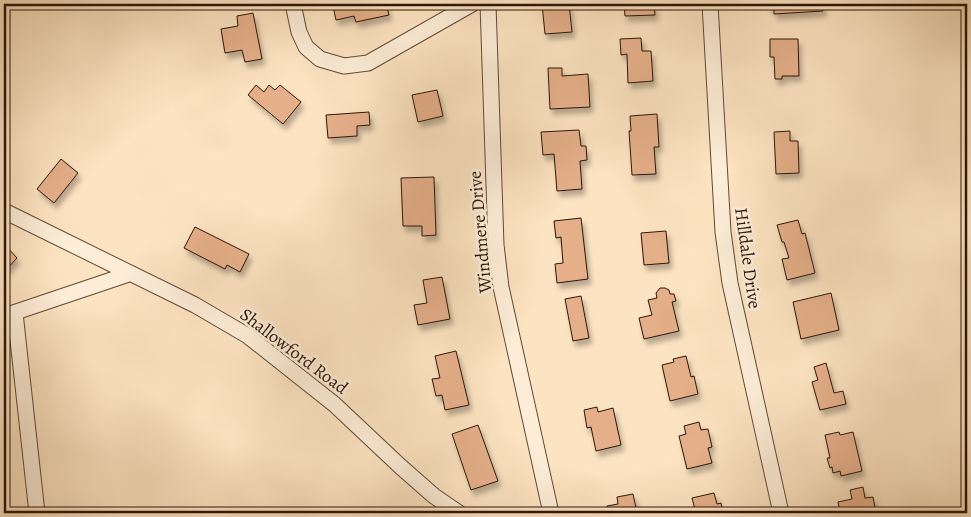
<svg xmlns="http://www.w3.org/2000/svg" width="971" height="517" font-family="Alegreya,serif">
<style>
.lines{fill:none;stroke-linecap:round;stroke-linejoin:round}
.stream{stroke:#727b6d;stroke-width:4.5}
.building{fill:#e5af8a;stroke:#2c1609;filter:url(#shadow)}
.minor-casing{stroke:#604937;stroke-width:17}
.minor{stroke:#fdedd7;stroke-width:15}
.labels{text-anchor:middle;stroke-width:5;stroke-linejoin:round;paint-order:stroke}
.street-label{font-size:18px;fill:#2c1609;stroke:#fdedd7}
</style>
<defs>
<filter id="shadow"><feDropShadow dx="3" dy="5.5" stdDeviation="2.5" flood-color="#0004"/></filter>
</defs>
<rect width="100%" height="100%" fill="#fce3c1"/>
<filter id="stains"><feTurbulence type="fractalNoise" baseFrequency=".004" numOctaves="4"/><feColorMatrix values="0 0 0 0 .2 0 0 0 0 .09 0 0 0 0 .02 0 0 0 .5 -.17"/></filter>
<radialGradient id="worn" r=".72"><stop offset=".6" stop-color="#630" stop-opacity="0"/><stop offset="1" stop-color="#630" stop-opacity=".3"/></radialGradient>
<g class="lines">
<path class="stream" d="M4,502L8,513"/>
</g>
<path class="building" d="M342,4H386L389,15L356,22L354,16L336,20L333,6Z
M542,4H569L572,32L545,34Z
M624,4H654L655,15L625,16Z
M768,4H823V11L774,14V7H768Z
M253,13L262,59L245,62L242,50L225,53L221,29L238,26L237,16Z
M641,38L642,51H651L653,81L628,83L627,54L621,55L620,39Z
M770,39H798L799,76H782V79H775L774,57H770Z
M548,68H562V76L588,74L590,107L550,109Z
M256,85L264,92L269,85L275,90L280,85L301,102L283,124L248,95Z
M437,90L443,116L418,122L412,95Z
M369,112L370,125L357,126V136L328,138L326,115Z
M657,114L659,147H654L656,174L632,175L629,131H631L630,116Z
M579,130L581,146H586L587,160L580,161L582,189L557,191L554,154L543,155L541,132Z
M790,131V141H798L799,173L776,174L774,132Z
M61,159L78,173L54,203L37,189Z
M434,177L436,235L422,236V226H403L401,178Z
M581,218L588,279L557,283L555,264L563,263L561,237L556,238L554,221Z
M798,220L802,234L805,233L815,273L787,280L782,259L789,258L784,242H782L777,225Z
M195,227L249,254L240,272L227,265L225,269L184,248Z
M666,231L669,263L644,265L641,233Z
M4,244L17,258L4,272Z
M442,277L450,319L418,325L414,305L427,303L423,280Z
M660,288H665L669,290L670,294H674L676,301L672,302L679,331L644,339L639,318L652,315L648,300L657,298L656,293Z
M831,293L839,330L801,339L793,302Z
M581,296L589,338L573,341L565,299Z
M456,351L469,405L445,410L442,395L436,396L432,379L440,378L435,356Z
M686,356L691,377L694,376L698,394L670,401L662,365L674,362L673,359Z
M826,363L834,393L843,391L846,404L820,410L812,382L818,380L814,367Z
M597,407L598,412L613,408L621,445L596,451L591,427L587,428L584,410Z
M699,422L701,430L708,429L712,447L708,448L712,463L687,469L679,436L686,434L684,426Z
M478,425L498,481L471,490L452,434Z
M839,432L840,435L853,432L862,471L841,476L840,471L833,473L832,467L830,468L827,458H830L825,435Z
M863,487L865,498L873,497L876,513H840L838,502L852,499L850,490Z
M714,493L717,504L721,503L723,513H696L692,498Z
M633,494L637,513H608L607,506L618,504L617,497Z"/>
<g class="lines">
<g class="minor-casing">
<path id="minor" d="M293,4L299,32L306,47L320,59L344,66L368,63L472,4
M488,4L496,245L501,287L551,513
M710,4L723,232L730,283L781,513
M4,211L195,305L248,336L334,404L401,467L434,496L459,513
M15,313L37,513
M4,316L129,274"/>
</g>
<use href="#minor" class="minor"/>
</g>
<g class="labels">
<g class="street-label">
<text transform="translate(480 232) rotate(-95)" y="6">Windmere Drive</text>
<text transform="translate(748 258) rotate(82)" y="6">Hilldale Drive</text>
<text transform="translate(294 351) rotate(37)" y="6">Shallowford Road</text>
</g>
</g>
<rect width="971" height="517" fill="none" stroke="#fce3c1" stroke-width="20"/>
<rect x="5" y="5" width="961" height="507" fill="none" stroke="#2c1609" stroke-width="2.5"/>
<rect x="10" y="10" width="951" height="497" fill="none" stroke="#2c1609"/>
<rect width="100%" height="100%" filter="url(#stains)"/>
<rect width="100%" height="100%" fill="url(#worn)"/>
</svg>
